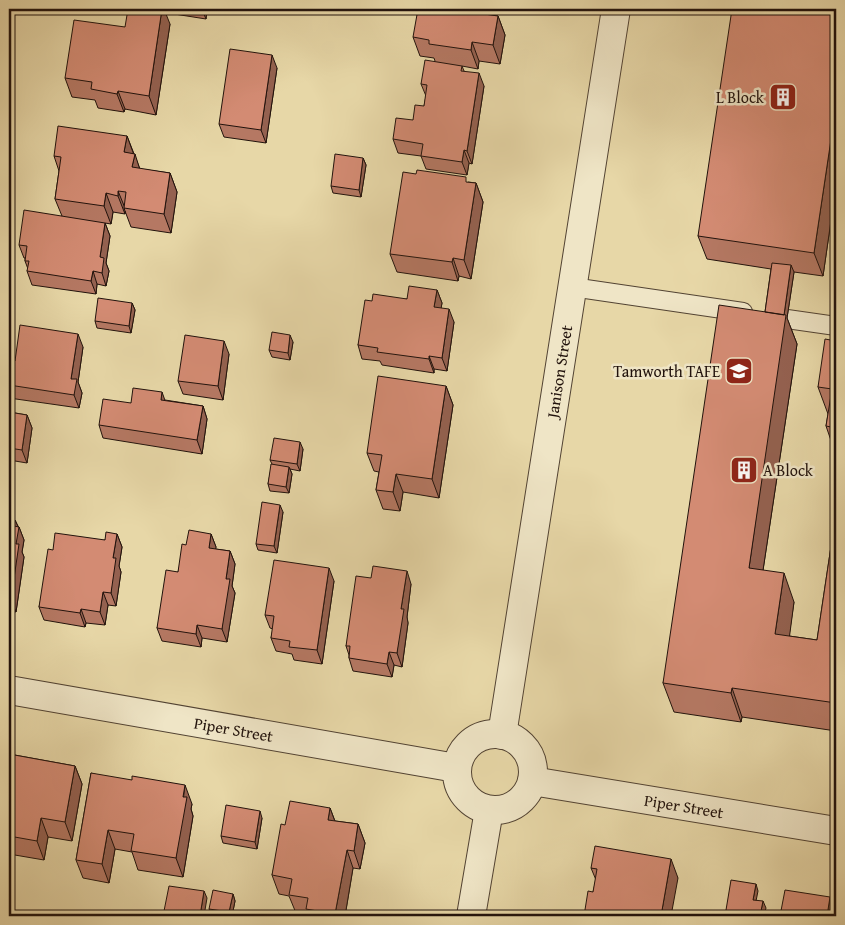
<svg xmlns="http://www.w3.org/2000/svg" width="845" height="925" font-family="'Gentium Book Plus',serif">
<style>
.lines{fill:none;stroke-linecap:round;stroke-linejoin:round}
.service-casing{stroke:#524333;stroke-width:20}
.minor-casing{stroke:#524333;stroke-width:30}
.service{stroke:#efe5c6;stroke-width:18}
.minor{stroke:#efe5c6;stroke-width:28}
.wall{fill:#b57863;stroke:#21120c}
.shaded-wall{fill:#946150;stroke:#21120c}
.building{fill:#d38b73;stroke:#21120c}
.labels{text-anchor:middle;stroke-width:5;stroke-linejoin:round;paint-order:stroke}
.poi-label{font-size:16px;fill:#21120c;stroke:#efe5c6;text-anchor:end}
.street-label{font-size:16px;fill:#21120c;stroke:#efe5c6}
</style>
<rect width="100%" height="100%" fill="#e7d7a7"/>
<filter id="stains"><feTurbulence type="fractalNoise" baseFrequency=".004" numOctaves="4"/><feColorMatrix values="0 0 0 0 .2 0 0 0 0 .09 0 0 0 0 .02 0 0 0 .5 -.17"/></filter>
<radialGradient id="worn" r=".72"><stop offset=".6" stop-color="#630" stop-opacity="0"/><stop offset="1" stop-color="#630" stop-opacity=".3"/></radialGradient>
<g class="lines">
<g class="service-casing">
<path id="service" d="M572,287L743,312
M787,319L836,326"/>
</g>
<g class="minor-casing">
<g id="minor">
<path id="s1" d="M9,690L456,768"/>
<circle cx="495" cy="772" r="38"/>
<path id="s2" d="M502,735L616,9"/>
<path id="s3" d="M532,781L836,831"/>
<path d="M471,916L489,810"/>
</g>
</g>
<use href="#service" class="service"/>
<use href="#minor" class="minor"/>
</g>
<path class="wall" d="M166,9H207L206,19L168,13Z
M836,9V186L823,276L794,272L787,318L797,344L763,570L794,602L789,636L817,640L836,513V731L742,717L741,722L674,712L663,683L765,312L771,269L707,259L698,236Z
M486,14L498,16L505,35L500,64L479,61L478,69L462,66L464,71L484,86L472,164L469,163L467,175L426,169L421,156L398,153L393,139L413,120L424,106L426,96L421,84L435,61L434,58L420,56L413,37Z
M170,24L156,115L125,109L124,112L98,108L95,100L72,97L65,78L125,27Z
M277,68L266,143L224,137L219,124Z
M127,136L140,169L170,173L177,192L171,233L131,227L125,211V214L113,212L111,224L105,223L110,236L106,263L109,271L106,286L97,284L96,294L32,285L27,271L28,269L25,261V258H24L19,245L62,216L55,199L59,171L54,156Z
M363,158L366,165L361,197L333,193L331,186Z
M468,182L476,183L483,202L471,279L459,276L458,281L397,272L390,254Z
M437,290L442,303L441,308L454,322L447,371L434,369V373L382,365L380,361L362,359L358,345L372,301L407,299Z
M132,303L135,310L131,333L97,328L95,321Z
M836,341V455L826,426L828,414L818,387Z
M293,342L290,360L272,357L269,350Z
M83,347L78,382L82,393L79,408L9,398V360L15,361Z
M229,354L223,400L183,394L178,381Z
M446,386L453,405L439,498L403,492L400,511L383,509L376,490L379,472L374,471L367,453Z
M165,400L203,406L207,419L202,454L103,438L99,425L131,403Z
M9,412L27,415L32,428L27,463L9,460Z
M303,449L300,471L290,469L292,474L289,493L270,491L268,484L272,464L270,460Z
M283,512L277,553L258,550L256,544Z
M9,518L15,520L18,526L19,527L24,540L22,552L24,557L16,612L9,611Z
M117,534L122,547L119,566L121,572L116,606L108,605L105,625L86,623L85,627L44,620L39,607L53,550L105,540Z
M211,534L216,547L215,549L230,551L235,564L232,586L235,593L227,642L202,638L201,647L162,641L157,628L178,572L186,545Z
M371,578L411,584L407,617L408,623L402,667L394,665L392,677L353,671L349,658V655L346,646Z
M334,581L322,664L294,660L292,654L276,651L271,638L273,629L270,628L265,615Z
M9,754L75,766L82,784L72,841L48,837L44,860L9,854Z
M91,773L192,804L191,809L193,816L183,877L138,870L132,852L115,849L109,883L83,878L76,860Z
M330,808L335,821L358,824L365,843L360,869L353,868L345,916H309L296,913L289,896L279,894L272,875L285,825Z
M262,818L257,849L223,843L221,836Z
M591,868L678,878L593,892L596,880Z
M233,894L235,901L232,916H212L209,909Z"/>
<path class="shaded-wall" d="M162,9H164L170,24L156,115L149,96Z
M204,9H207L206,19L203,12Z
M477,9H487L484,31L477,13Z
M498,16L505,35L500,64L493,45Z
M472,42L479,61L478,69L471,50Z
M272,55L277,68L266,143L261,130Z
M479,73L484,86L472,164L467,151Z
M118,91L125,109L124,112L117,94Z
M836,106V186L823,276L814,253Z
M127,136L134,155L124,152Z
M464,150L469,163L467,175L462,162Z
M135,154L141,173L132,167Z
M363,158L366,165L361,197L359,190Z
M170,173L177,192L171,233L164,214Z
M476,183L483,202L471,279L464,260Z
M118,191L125,208H124L125,211V214L118,196Z
M106,193L113,212L111,224L104,206Z
M105,223L110,236L106,263L109,271L106,286L102,273L100,257Z
M453,258L459,276L458,281L452,262Z
M791,265L794,272L787,318L797,344L759,597L749,568Z
M93,271L97,284L96,294L91,281Z
M437,290L442,303L439,320L434,307Z
M132,303L135,310L131,333L129,326Z
M449,309L454,322L447,371L442,358Z
M78,334L83,347L78,382L82,393L79,408L74,395L71,379Z
M290,335L293,342L290,360L288,353Z
M224,341L229,354L223,400L218,386Z
M429,356L434,369V373L429,359Z
M446,386L453,405L439,498L432,479Z
M162,392L167,406L161,400Z
M203,406L207,419L202,454L197,440Z
M27,415L32,428L27,463L22,450Z
M300,442L303,449L300,471L297,464Z
M289,467L292,474L289,493L286,487Z
M396,474L403,492L400,511L393,492Z
M280,505L283,512L277,553L274,546Z
M15,520L19,529V527L24,540L22,552L24,557L16,612L11,599L16,544L14,526Z
M117,534L122,547L119,566L121,572L116,606L111,593L113,558Z
M211,534L216,547L214,562L209,548Z
M230,551L235,564L232,586L235,593L227,642L222,629L226,579Z
M329,568L334,581L322,664L317,650Z
M407,571L411,584L407,617L408,623L402,667L397,653L401,609Z
M784,573L794,602L786,663L775,634Z
M103,592L108,605L105,625L100,612Z
M81,609L86,623L85,627L80,613Z
M197,625L202,638L201,647L196,634Z
M389,652L394,665L392,677L387,664Z
M732,688L742,717L741,722L731,693Z
M75,766L82,784L72,841L65,822Z
M185,785L192,804L191,809L193,816L183,877L176,858Z
M330,808L337,827L328,820Z
M260,811L262,818L257,849L255,842Z
M41,818L48,837L44,860L37,841Z
M358,824L365,843L360,869L354,851Z
M108,830L115,849L109,883L102,864Z
M347,850L353,868L345,916H336L335,914Z
M671,859L678,878L671,916H661Z
M756,884L758,891L755,906L753,900Z
M204,891L207,898L204,916H200Z
M233,894L235,901L232,916H231L229,912Z
M830,897L835,911L834,916H827Z
M763,901L766,908L764,916H760Z"/>
<path class="building" d="M128,9H162L149,96L118,91L117,94L91,89L92,82L65,78L74,20L125,27Z
M182,9H204L203,12Z
M418,9H477V13L498,16L493,45L472,42L471,50L429,44V40L413,37Z
M732,9H836V106L814,253L698,236Z
M230,49L272,55L261,130L219,124Z
M425,60L462,66L461,71L479,73L467,151L464,150L462,162L421,156L423,144L393,139L396,118L413,120L415,105L424,106L427,85L421,84Z
M58,126L127,136L124,152L135,154L132,167L170,173L164,214L124,208L126,192L118,191V196L106,193L104,206L55,199L61,157L54,156Z
M335,154L363,158L359,190L331,186Z
M417,170L466,177V182L476,183L464,260L453,258L452,262L390,254L403,172L416,174Z
M24,210L105,223L100,257L104,258L102,273L93,271L91,281L27,271L29,261H25L27,246L19,245Z
M772,263L791,265L784,315L765,312Z
M409,286L437,290L434,307L449,309L442,358L429,356V359L377,352L378,348L358,345L365,300L372,301L373,294L407,299Z
M98,298L132,303L129,326L95,321Z
M719,305L786,315L749,568L784,573L775,634L817,640L836,513V703L732,688L731,693L663,683Z
M20,325L78,334L71,379H77L74,395L9,385V360L15,361Z
M272,332L290,335L288,353L269,350Z
M185,335L224,341L218,386L178,381Z
M825,339L836,341V428L826,426L832,389L818,387Z
M378,376L446,386L432,479L396,474L393,492L376,490L382,455L367,453Z
M133,388L162,392L161,400L203,406L197,440L99,425L103,399L131,403Z
M9,412L27,415L22,450L9,448Z
M274,438L300,442L297,464L270,460Z
M271,464L289,467L286,487L268,484Z
M262,502L280,505L274,546L256,544Z
M9,518L15,520L14,526L19,527L16,544H19L11,599L9,598Z
M189,530L211,534L209,548L230,551L226,579H230L222,629L197,625L196,634L157,628L166,570L178,572L182,544L186,545Z
M106,532L117,534L113,558H116L111,593L103,592L100,612L81,609L80,613L39,607L48,549L53,550L55,533L105,540Z
M274,560L329,568L317,650L289,647L290,641L271,638L274,616L265,615Z
M373,566L407,571L401,609H404L397,653L389,652L387,664L349,658L350,646H346L356,576L371,578Z
M9,754L75,766L65,822L41,818L37,841L9,836Z
M91,773L132,780V776L185,785L183,797H187L176,858L131,851L134,834L108,830L102,864L76,860Z
M290,801L330,808L328,820L358,824L354,851L347,850L335,914L306,909L308,898L289,895L292,879L272,875L281,824L285,825Z
M226,805L260,811L255,842L221,836Z
M595,846L671,859L661,916H584L588,891L593,892L597,869L591,868Z
M731,880L756,884L753,900L763,901L760,916H725Z
M169,886L204,891L200,916H163Z
M213,890L233,894L229,912L209,909Z
M785,890L830,897L827,916H780Z"/>
<defs>
<g id="building-square" transform="scale(1.4375)"><rect x="-9" y="-9" width="18" height="18" rx="4" fill="#8f2418" stroke="#efe5c6"/><path d="M-4-6H4V6H1V3H-1V6H-4ZM-2.5-4.3h1.7v1.8h-1.7ZM.8-4.3h1.7v1.8H.8ZM-2.5-1h1.7V.8h-1.7ZM.8-1h1.7V.8H.8Z" fill="#fff"/></g>
<g id="university-square" transform="scale(1.4375)"><rect x="-9" y="-9" width="18" height="18" rx="4" fill="#8f2418" stroke="#efe5c6"/><path d="M0-5L7-2L0 1L-7-2ZM-4 1L0 2.5L4 1V4Q0 6-4 4Z" fill="#fff"/></g>
</defs>
<g fill-rule="evenodd">
<use href="#building-square" x="783" y="97"/>
<use href="#university-square" x="739" y="371"/>
<use href="#building-square" x="744" y="470"/>
</g>
<g class="labels">
<g class="poi-label">
<text x="764" y="103">L Block</text>
<text x="720" y="377">Tamworth TAFE</text>
<text x="763" y="476" text-anchor="start">A Block</text>
</g>
<g class="street-label">
<text dy="6" stroke="none"><textPath href="#s2" startOffset="368">Janison Street</textPath></text>
<text dy="6" stroke="none"><textPath href="#s1" startOffset="228">Piper Street</textPath></text>
<text dy="6" stroke="none"><textPath href="#s3" startOffset="154">Piper Street</textPath></text>
</g>
</g>
<rect width="845" height="925" fill="none" stroke="#e7d7a7" stroke-width="30"/>
<rect x="10" y="10" width="825" height="905" fill="none" stroke="#21120c" stroke-width="2.5"/>
<rect x="15" y="15" width="815" height="895" fill="none" stroke="#21120c"/>
<rect width="100%" height="100%" filter="url(#stains)"/>
<rect width="100%" height="100%" fill="url(#worn)"/>
</svg>
